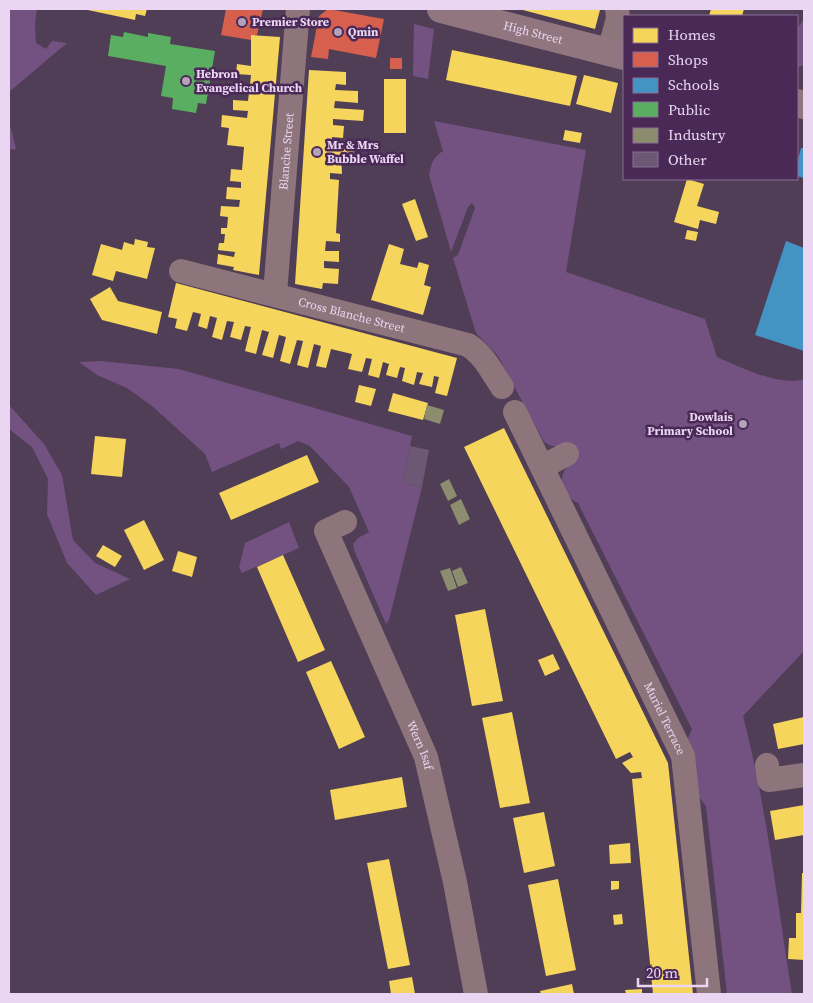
<svg xmlns="http://www.w3.org/2000/svg" width="813" height="1003" font-family="'Source Serif 4',serif">
<style>
.green{fill:#735181}
.homes{fill:#f6d55c}
.shops{fill:#d6604d}
.schools{fill:#4393c3}
.public{fill:#5aae61}
.industry{fill:#8c8c6e}
.building{fill:#6c5874}
.lines{fill:none;stroke-linecap:round;stroke-linejoin:round}
.street{stroke:#8e757b;stroke-width:24}
.secondary{stroke:#91767f;stroke-width:28}
.poi-dot{fill:#b4a1bb;stroke:#4a2956;stroke-width:2}
.labels{text-anchor:middle;stroke-width:5;stroke-linejoin:round;paint-order:stroke}
.poi-label{font-size:12px;font-weight:bold;fill:#ead6f2;stroke:#4a2956;text-anchor:start}
.street-label{font-size:12px;fill:#ead6f2;stroke:#4a2956}
</style>
<rect width="100%" height="100%" fill="#503e56"/>
<path class="green" d="M9,9H37L35,24L36,43L46,49L52,41L67,43L9,92Z
M804,19V65L797,68V29Z
M414,24L434,29L428,79L413,76Z
M9,121L16,149L9,150Z
M434,121L586,150L566,272L705,319L717,357C740,367 780,387 804,379V651L743,716C767,808 777,901 792,994H727L706,806L695,792L686,743L692,729L578,503C566,498 557,482 565,470C568,466 574,463 578,460L568,442C559,447 553,448 544,442L498,356L476,333L453,258L458,255L475,208L472,203L468,207L451,252L429,175C431,164 433,157 443,151Z
M100,361L179,369L412,436L403,483L422,487L389,620L386,624L354,550L353,544L358,538L369,532L349,487L310,446L298,441L281,449L279,443L212,472L205,454L152,406L127,388L97,375L79,362Z
M9,405L44,444L62,475L73,540L95,563L130,579L96,595L67,563L47,514L48,479L32,447L9,429Z
M289,522L299,548L242,573L239,567L245,543Z"/>
<path class="homes" d="M83,9H147L145,16L136,14L135,20Z
M519,9H595L600,10L595,29Z
M711,9H744L742,16H709Z
M251,35L280,37L259,275L233,270L234,267L217,264L218,254L234,257L235,252L218,250L219,243H224L225,234H221V228H227L228,217L220,216L221,206L239,207L240,200L226,199L227,187L241,188V182L230,181L231,169L242,170L244,147L227,145L229,128L221,127L222,115L247,118L248,111L233,110V100L248,101L249,93L232,91L233,83L250,85L251,75L236,74L237,64L251,66Z
M452,50L577,76L570,106L446,80Z
M309,70L346,72V85L336,84L335,90L358,91V103L335,101L334,108L364,110L363,121L333,119V125L344,126L343,138L332,137V143L355,145L354,153L341,152L342,174L330,173V179L339,180L336,233L340,234V242L326,241L325,251H339V262L324,261V268L339,269L338,284L323,283L322,289L295,284Z
M584,75L618,83L611,113L576,104Z
M384,79H406V133H384Z
M565,130L582,133L580,143L563,140Z
M687,179L704,184L697,206L719,212L716,224L700,220L698,229L674,222Z
M415,199L428,237L416,241L402,204Z
M687,230L698,232L696,241L685,239Z
M135,239L148,242L147,247L155,248L147,279L116,271L113,281L92,275L101,244L122,250L124,242L134,245Z
M389,244L404,249L400,264L417,268L419,262L429,265L424,285L431,287L423,315L371,300Z
M176,283L457,358L447,396L435,393L439,377L434,376L432,387L419,384L423,373L417,372L414,385L402,381L405,368L400,367L397,378L386,375L389,364L383,362L379,378L368,375L372,359L366,358L362,372L348,369L352,354L331,349L326,368L316,366L321,346L314,344L308,368L297,365L303,341L297,340L290,364L280,361L286,337L279,335L273,358L262,355L269,332L262,330L256,354L245,351L251,327L245,326L241,340L230,337L234,322L227,321L222,340L212,337L217,318L210,316L207,329L198,326L201,314L193,312L187,331L175,328L177,319L168,317Z
M110,287L118,301L162,312L157,334L102,320L90,299Z
M359,385L376,389L371,406L355,402Z
M393,393L428,403L423,420L388,411Z
M504,428L668,763L693,994H653L632,779L642,778L641,772L631,773L622,763L633,757L630,752L616,759L464,447Z
M95,436L126,439L122,477L91,474Z
M307,455L319,482L231,520L219,493Z
M144,520L164,560L144,570L124,530Z
M103,545L122,556L115,567L96,556Z
M178,551L197,557L192,577L172,571Z
M283,555L325,650L298,662L257,567Z
M485,609L503,701L472,706L455,615Z
M553,654L560,669L545,676L538,660Z
M331,661L365,737L339,749L306,672Z
M512,712L530,803L500,808L482,718Z
M804,717V744L778,749L773,724Z
M402,777L407,807L335,820L330,790Z
M804,805V835L775,840L770,811Z
M544,812L555,866L524,873L513,818Z
M630,843L631,863L610,864L609,845Z
M389,859L410,965L388,969L367,863Z
M802,873H804V960L788,959L789,938H796V913H801Z
M558,879L576,970L546,976L528,885Z
M611,881H619V889L611,890Z
M622,914L623,924L614,925L613,915Z
M412,977L415,994H391L389,981Z
M572,984L574,994H541L540,991Z
M642,989V994H626L625,990Z"/>
<path class="shops" d="M226,9H263L257,35H251V40L221,35Z
M328,9L384,19L376,58L329,49L328,59L311,57L319,16Z
M390,58H402V69H390Z"/>
<path class="schools" d="M801,148H804V178L797,176V164Z
M786,241L804,248V351L755,335Z"/>
<path class="public" d="M124,32L148,37V33L171,37L170,44L215,51L206,104L198,103L196,113L172,109L173,98L161,96L166,66L108,56L111,35L123,37Z"/>
<path class="industry" d="M427,405L444,410L440,424L424,419Z
M449,479L457,496L448,501L440,484Z
M461,499L470,519L459,525L450,505Z
M461,567L468,583L458,587L452,571Z
M450,568L457,588L448,591L440,571Z"/>
<path class="building" d="M410,446L429,450L422,487L403,483Z"/>
<g class="lines">
<g class="street">
<path d="M609,52L618,18L617,9"/>
<path id="s1" d="M181,271L468,345C484,355 492,372 502,387"/>
<path id="s2" d="M275,293L298,9"/>
<path id="s3" d="M515,412L683,756L709,994"/>
<path d="M542,467L567,454"/>
<path id="s4" d="M345,522L326,531L426,757L455,882L476,994"/>
<path d="M767,765L769,780L804,775"/>
</g>
<g class="secondary">
<path id="s5" d="M441,9L624,56"/>
<path d="M797,103L804,105"/>
</g>
</g>
<g class="poi-dot">
<circle cx="242" cy="22" r="5"/>
<circle cx="338" cy="32" r="5"/>
<circle cx="186" cy="81" r="5"/>
<circle cx="317" cy="152" r="5"/>
<circle cx="743" cy="424" r="5"/>
</g>
<g class="labels">
<g class="poi-label">
<text x="252" y="26">Premier Store</text>
<text x="348" y="36">Qmin</text>
<text x="196" y="78">Hebron<tspan x="196" dy="14">Evangelical Church</tspan></text>
<text x="327" y="149">Mr &amp; Mrs<tspan x="327" dy="14">Bubble Waffel</tspan></text>
<text x="733" y="421" text-anchor="end">Dowlais<tspan x="733" dy="14">Primary School</tspan></text>
</g>
<g class="street-label">
<text dy="4" stroke="none"><textPath href="#s5" startOffset="95">High Street</textPath></text>
<text dy="4" stroke="none"><textPath href="#s2" startOffset="142">Blanche Street</textPath></text>
<text dy="4" stroke="none"><textPath href="#s1" startOffset="176">Cross Blanche Street</textPath></text>
<text dy="4" stroke="none"><textPath href="#s3" startOffset="341">Muriel Terrace</textPath></text>
<text dy="4" stroke="none"><textPath href="#s4" startOffset="255">Wern Isaf</textPath></text>
</g>
</g>
<rect width="813" height="1003" fill="none" stroke="#ead6f2" stroke-width="20"/>
<rect x="623" y="15" width="175" height="165" fill="#4a2956" stroke="#8a6e94"/>
<rect x="633" y="28" width="25" height="15" fill="#f6d55c" stroke="#8a6e94"/>
<text x="668" y="40" font-size="15" fill="#ead6f2">Homes</text>
<rect x="633" y="52" width="25" height="15" fill="#d6604d" stroke="#8a6e94"/>
<text x="668" y="65" font-size="15" fill="#ead6f2">Shops</text>
<rect x="633" y="78" width="25" height="15" fill="#4393c3" stroke="#8a6e94"/>
<text x="668" y="90" font-size="15" fill="#ead6f2">Schools</text>
<rect x="633" y="102" width="25" height="15" fill="#5aae61" stroke="#8a6e94"/>
<text x="668" y="115" font-size="15" fill="#ead6f2">Public</text>
<rect x="633" y="128" width="25" height="15" fill="#8c8c6e" stroke="#8a6e94"/>
<text x="668" y="140" font-size="15" fill="#ead6f2">Industry</text>
<rect x="633" y="152" width="25" height="15" fill="#6c5874" stroke="#8a6e94"/>
<text x="668" y="165" font-size="15" fill="#ead6f2">Other</text>
<path d="M638 978v8h69v-8" fill="none" stroke="#ead6f2" stroke-width="2.5"/>
<text x="646" y="978" font-size="15" fill="#ead6f2" stroke="#4a2956" stroke-width="4" paint-order="stroke">20 m</text>
</svg>
